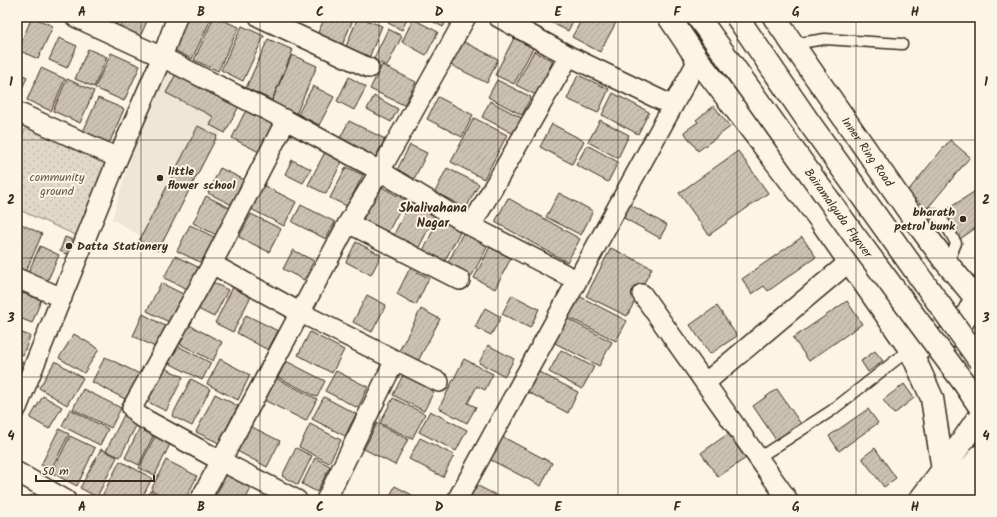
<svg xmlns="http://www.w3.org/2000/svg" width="997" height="517" font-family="Kalam,sans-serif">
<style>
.built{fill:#eee6d6}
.park{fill:url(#park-dots);stroke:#8e8173}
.building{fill:url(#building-hatch);stroke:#3b2a1e}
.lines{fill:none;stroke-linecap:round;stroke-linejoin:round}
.lane-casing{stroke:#3b2a1e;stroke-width:13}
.street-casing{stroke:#3b2a1e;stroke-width:22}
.primary-casing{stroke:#3b2a1e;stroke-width:25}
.lane{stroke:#fcf5e5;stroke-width:10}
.street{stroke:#fcf5e5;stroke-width:19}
.primary{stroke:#fcf5e5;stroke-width:22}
.highway-bridge-casing{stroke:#3b2a1e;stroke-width:25;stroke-linecap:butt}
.highway-bridge{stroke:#fcf5e5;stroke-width:22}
.grid{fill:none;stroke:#3b2a1e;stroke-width:1;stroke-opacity:0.55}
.poi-dot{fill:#3b2a1e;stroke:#fcf5e5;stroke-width:1.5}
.labels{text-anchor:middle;stroke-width:4;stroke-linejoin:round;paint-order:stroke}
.street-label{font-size:12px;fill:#3b2a1e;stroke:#fcf5e5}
.poi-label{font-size:12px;font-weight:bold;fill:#3b2a1e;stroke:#fcf5e5;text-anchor:start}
.park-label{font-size:12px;fill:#645648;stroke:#fcf5e5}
.neighbourhood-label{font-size:13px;font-weight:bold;fill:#3b2a1e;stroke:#fcf5e5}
.neatline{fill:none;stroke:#3b2a1e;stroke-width:1.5}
.grid-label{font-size:13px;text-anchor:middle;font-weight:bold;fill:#3b2a1e}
</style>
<defs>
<pattern id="park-dots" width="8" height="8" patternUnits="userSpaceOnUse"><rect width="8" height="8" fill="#e0d8c8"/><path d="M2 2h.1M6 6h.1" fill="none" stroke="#c1baab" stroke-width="1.8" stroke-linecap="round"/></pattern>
<pattern id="building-hatch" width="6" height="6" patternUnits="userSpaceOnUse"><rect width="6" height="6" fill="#ccc2b3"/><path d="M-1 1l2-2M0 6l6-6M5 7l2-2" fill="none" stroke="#b0a79a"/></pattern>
</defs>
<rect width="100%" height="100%" fill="#fcf5e5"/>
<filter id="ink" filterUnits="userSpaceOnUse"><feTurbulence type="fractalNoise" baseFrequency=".025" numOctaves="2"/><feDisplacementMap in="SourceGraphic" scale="8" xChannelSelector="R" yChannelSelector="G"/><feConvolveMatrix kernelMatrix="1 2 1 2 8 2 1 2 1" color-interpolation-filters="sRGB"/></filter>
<g filter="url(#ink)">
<path class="built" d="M163,71L183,75L237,104L157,246L112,219L137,136Z"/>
<path class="park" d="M26,127L109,162L82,238L17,209V148Z"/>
<path class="building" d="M17,17H23L17,32Z
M32,17L53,26L38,59L18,50Z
M87,17H120L115,29Z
M124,17H149L139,39L118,30Z
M182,17H212L192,59L168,47Z
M214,17L239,27L218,71L194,60Z
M325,17H354L341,48L316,37Z
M358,17L382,26L369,58L345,49Z
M390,17H408L402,30L388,23Z
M424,17H448L443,27Z
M540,17H575L568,31Z
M583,17H619L600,52L572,37Z
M413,19L438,32L426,55L402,42Z
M242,26L264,36L243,81L221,70Z
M388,29L402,36L387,66L373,60Z
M59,38L77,46L67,68L49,60Z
M514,38L533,48L514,84L495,75Z
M268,39L293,50L272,100L246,88Z
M460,40L498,59L487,83L449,64Z
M88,49L107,57L94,87L75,79Z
M534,51L553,61L536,95L516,85Z
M111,53L140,66L124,101L95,88Z
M292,55L317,66L296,114L271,103Z
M382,65L416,82L404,105L370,89Z
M41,68L65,79L51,111L27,100Z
M17,72L27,77L19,96H17Z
M176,74L239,106L225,133L210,125L214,117L166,93Z
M578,75L609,89L598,113L567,99Z
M349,77L366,87L354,110L337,101Z
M67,79L94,91L80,123L53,111Z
M497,80L531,97L522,115L488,97Z
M313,86L334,97L319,125L298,114Z
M613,93L649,112L638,134L602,115Z
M374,96L398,109L391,122L367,109Z
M438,97L473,115L462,137L427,119Z
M98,98L124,109L109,144L83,132Z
M490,101L522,118L514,134L482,117Z
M714,106L730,127L698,151L684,132L698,122L696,120Z
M246,110L275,125L261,153L232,138Z
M474,118L507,135L484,179L451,162Z
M600,120L629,135L618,158L588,142Z
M349,121L385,139L375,158L339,140Z
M552,124L584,141L572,164L540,147Z
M198,126L217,136L158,251L139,241Z
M950,140L970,157L927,209L907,192Z
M410,145L427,153L414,179L397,170Z
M587,145L618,162L608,182L576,165Z
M738,151L768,193L709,235L679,193Z
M325,152L342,161L326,194L308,185Z
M292,160L311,169L303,183L285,174Z
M346,167L363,175L347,206L330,198Z
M220,168L249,182L236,207L208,193Z
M447,168L479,184L466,208L435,192Z
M263,185L296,202L284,226L251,209Z
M380,186L405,200L387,234L362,221Z
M980,188V225L960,239L943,212Z
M559,193L593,211L581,235L546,217Z
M206,196L234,210L220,237L193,223Z
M508,198L580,239L567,262L495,222Z
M410,203L435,216L418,249L393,236Z
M629,204L667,225L660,238L622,217Z
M301,205L335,222L326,239L292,222Z
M251,214L281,229L269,252L239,237Z
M439,218L461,230L444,262L423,251Z
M21,224L42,234L26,271L17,267V232Z
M190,225L220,240L208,266L177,251Z
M464,231L489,244L471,277L447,265Z
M65,237L78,242L72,257L60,251Z
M802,237L816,257L768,291L764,286L752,294L742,279Z
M356,242L381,255L371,275L346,262Z
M491,245L512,256L495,289L474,278Z
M40,246L59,255L47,282L28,273Z
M611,248L652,268L627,316L586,296Z
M293,250L314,261L304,280L283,269Z
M175,256L202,269L192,291L164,278Z
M410,268L429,278L416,305L397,294Z
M212,282L228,290L214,317L198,309Z
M161,283L187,296L173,324L147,311Z
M233,287L251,296L233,332L215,323Z
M17,291L41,300L32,323L17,317Z
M575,294L627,321L616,341L564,315Z
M367,295L386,305L372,332L353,322Z
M512,295L539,309L530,328L502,314Z
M847,301L862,324L809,361L793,338Z
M717,306L737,336L710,354L690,325Z
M485,308L501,317L491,335L475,327Z
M421,309L440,319L417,363L398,353Z
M143,314L167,327L157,348L133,336Z
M246,315L278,331L268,350L237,333Z
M566,318L612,342L599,366L553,342Z
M189,325L222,342L213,361L180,344Z
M17,331L30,336L23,355L17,353Z
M310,332L344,350L332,373L298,355Z
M74,334L99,349L84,373L59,358Z
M174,344L211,363L202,380L165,361Z
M488,345L514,359L505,376L479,363Z
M561,350L594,367L582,389L549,372Z
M875,351L883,361L868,372L861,361Z
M105,357L144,376L131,402L92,382Z
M220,359L250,375L238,400L207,384Z
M464,359L493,374L485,390L477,386L468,403L476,407L467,423L439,408Z
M17,360L23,362L17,379Z
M55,361L83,378L67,405L39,388Z
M286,361L325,381L317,397L278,377Z
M163,367L183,377L166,411L146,401Z
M535,370L578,392L568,413L524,390Z
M336,371L368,387L358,408L325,391Z
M405,371L436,387L424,411L393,395Z
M276,378L317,399L306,421L264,400Z
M191,379L210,389L192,426L172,416Z
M904,384L914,398L894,414L883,400Z
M83,389L121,408L111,428L73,409Z
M777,389L801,424L776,440L753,406Z
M215,394L238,406L219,443L196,432Z
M43,396L62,407L49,429L30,418Z
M324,397L356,414L345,436L312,419Z
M393,398L425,414L412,439L380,423Z
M70,409L108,429L100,445L62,426Z
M868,409L878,423L839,451L829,436Z
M430,411L467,430L456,451L419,432Z
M124,415L138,422L120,457L106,451Z
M142,423L156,430L139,465L125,458Z
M377,423L408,439L395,465L364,449Z
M310,424L341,440L329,463L299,447Z
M250,426L280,441L267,467L237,451Z
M59,429L69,434L51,470L41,465Z
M729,433L746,458L718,477L701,453Z
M156,434L171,442L155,475L139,468Z
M70,436L95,448L77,486L52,473Z
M501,436L552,463L541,486L489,459Z
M420,438L454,455L443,477L409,459Z
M296,448L312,456L298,485L282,476Z
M875,448L896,478L884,487L862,458Z
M101,449L117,457L97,497L80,488Z
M315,458L330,466L317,492L302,484Z
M166,460L197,476L185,500H172L151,490Z
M120,461L152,478L141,500H110L102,496Z
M229,470L254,483L245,500L214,499Z
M472,483L506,500H464Z
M395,486L412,495L410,500H388Z
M150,491L167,500H146Z
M31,495L38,500H27Z"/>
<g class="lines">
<g class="lane-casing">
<path id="lane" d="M793,44L825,39L902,44
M914,219C939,203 945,224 956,243L952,253L945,261
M758,458L831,411L910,349"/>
</g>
<g class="street-casing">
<path id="street" d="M75,17L162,57L286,120L380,171L471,226L576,280
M259,17L369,68
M498,17L569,56L673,106
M17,112L118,158
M286,120L212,264L132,408L139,416L221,461L297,500
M348,223L460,280
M471,226L569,56
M212,264L301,313L439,382
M17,278L62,298
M642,294L788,500
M705,383L849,262
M17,408L118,158L162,57L177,17
M17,472L66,500
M200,500L348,223L380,171L466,17
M326,500L395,360
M457,500L698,60"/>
</g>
<g class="primary-casing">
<g id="primary">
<path d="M669,17L698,60L819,218L910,349L932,398L943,470"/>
<path id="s1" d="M774,17L914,219L945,261L980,303"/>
<path d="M917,346C947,348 965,323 976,297"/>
<path d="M964,478L980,498"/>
<path d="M920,500L945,467L980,415"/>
<path d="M945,500L980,456"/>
</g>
</g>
<use href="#lane" class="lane"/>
<use href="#street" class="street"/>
<use href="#primary" class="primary"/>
<g class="highway-bridge-casing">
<g id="highway-bridge">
<path id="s2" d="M698,17L854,235L964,383L980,407"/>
<path d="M737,17L808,121L980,361"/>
</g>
</g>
<use href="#highway-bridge" class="highway-bridge"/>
</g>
</g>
<path class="grid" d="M141,17V500M260,17V500M379,17V500M498,17V500M618,17V500M737,17V500M856,17V500M17,140H980M17,258H980M17,377H980"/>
<g class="poi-dot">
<circle cx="160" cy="178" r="4"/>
<circle cx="963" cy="219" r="4"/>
<circle cx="69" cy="246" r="4"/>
</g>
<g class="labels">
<g class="street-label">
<text dy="4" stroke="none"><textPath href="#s1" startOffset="164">Inner Ring Road</textPath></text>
<text dy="4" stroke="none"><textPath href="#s2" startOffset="241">Bairamalguda Flyover</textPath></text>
</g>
<g class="poi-label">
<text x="168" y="175">little<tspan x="168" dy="14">flower school</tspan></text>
<text x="955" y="216" text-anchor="end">bharath<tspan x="955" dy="14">petrol bunk</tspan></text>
<text x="77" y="250">Datta Stationery</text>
</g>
<g class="park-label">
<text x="57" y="181">community<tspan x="57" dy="14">ground</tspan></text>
</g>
<g class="neighbourhood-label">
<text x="433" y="212">Shalivahana<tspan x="433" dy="15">Nagar</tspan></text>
</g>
</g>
<rect width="997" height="517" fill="none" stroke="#fcf5e5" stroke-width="44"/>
<path d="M36 475v6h118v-6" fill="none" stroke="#3b2a1e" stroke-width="2"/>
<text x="42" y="475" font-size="12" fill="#3b2a1e" stroke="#fcf5e5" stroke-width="3" paint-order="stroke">50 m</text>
<rect x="22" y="22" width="953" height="473" class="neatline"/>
<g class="grid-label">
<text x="82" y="16">A</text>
<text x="201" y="16">B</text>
<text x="320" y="16">C</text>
<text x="439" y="16">D</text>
<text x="558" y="16">E</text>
<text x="677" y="16">F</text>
<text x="796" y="16">G</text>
<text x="915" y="16">H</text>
<text x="11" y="86">1</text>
<text x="986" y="86">1</text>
<text x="11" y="204">2</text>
<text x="986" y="204">2</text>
<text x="11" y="322">3</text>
<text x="986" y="322">3</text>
<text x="11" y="440">4</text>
<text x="986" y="440">4</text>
<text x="82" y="511">A</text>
<text x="201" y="511">B</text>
<text x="320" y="511">C</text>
<text x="439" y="511">D</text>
<text x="558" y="511">E</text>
<text x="677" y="511">F</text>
<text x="796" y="511">G</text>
<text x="915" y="511">H</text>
</g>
</svg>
